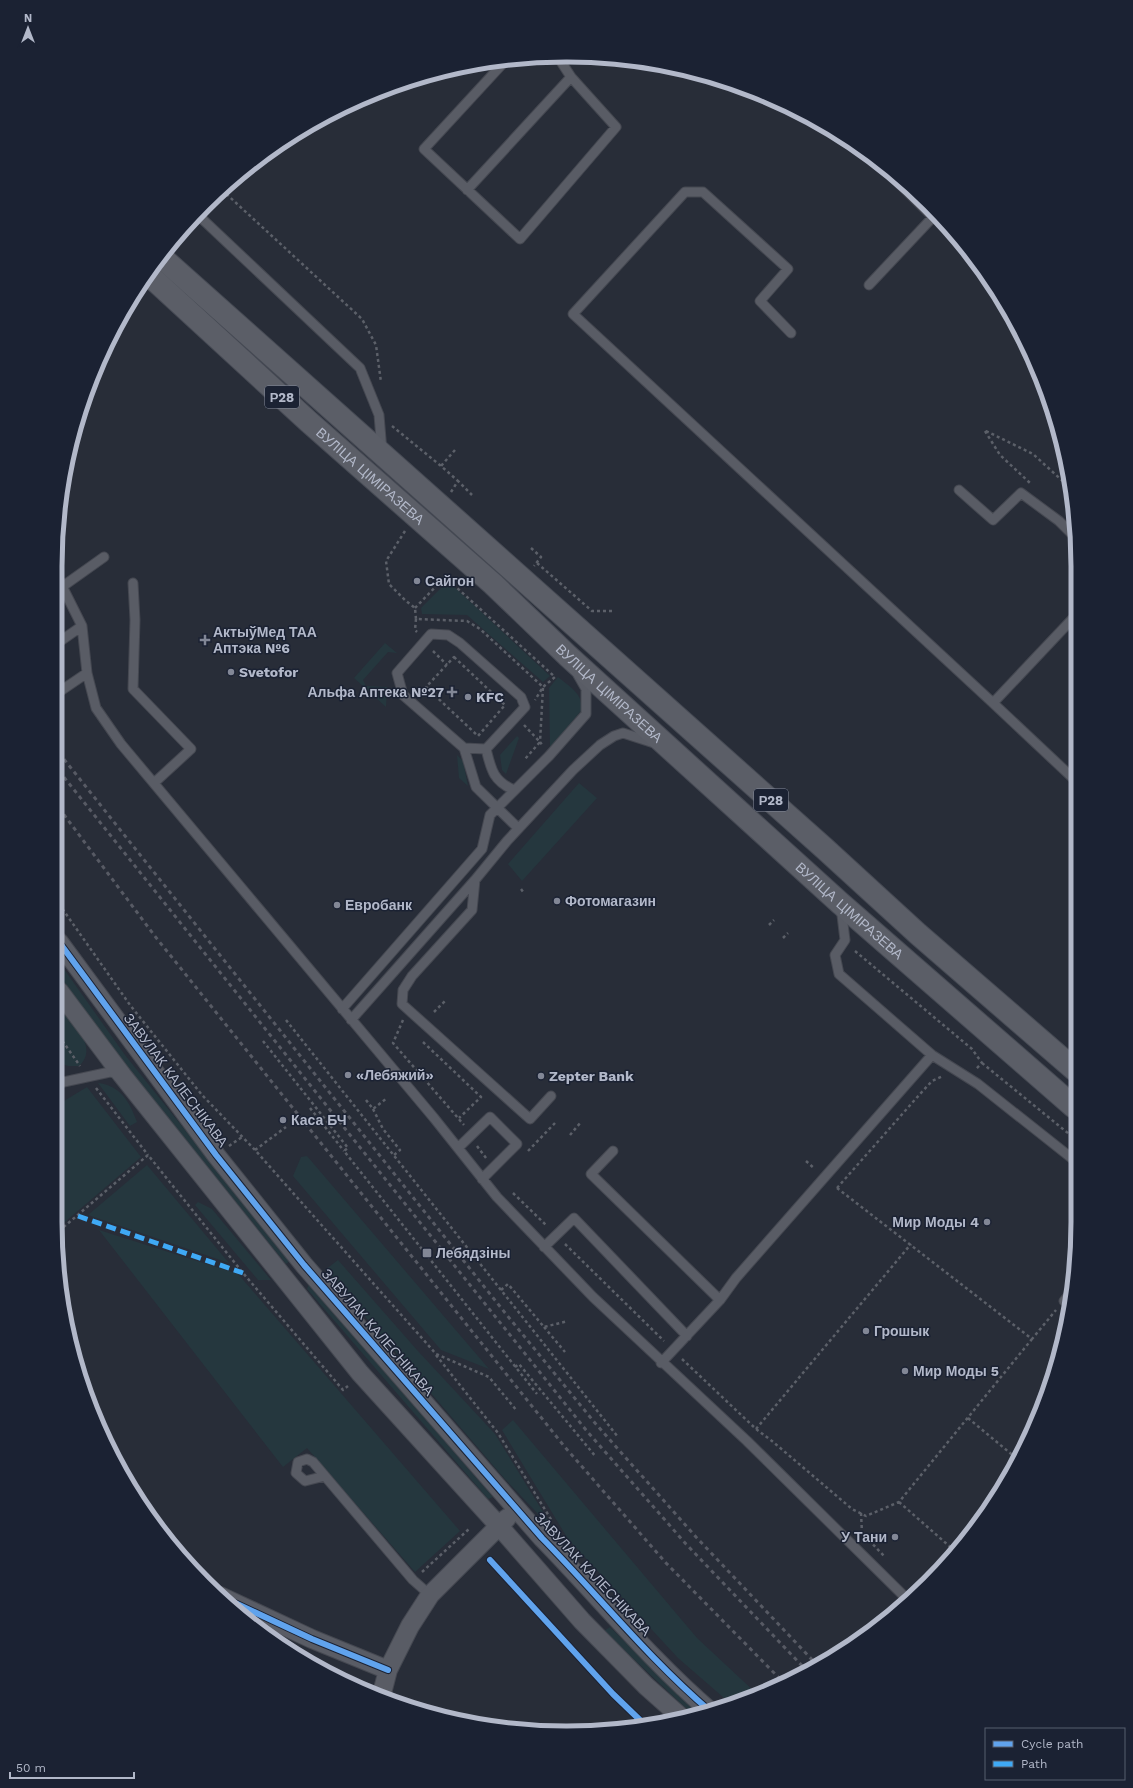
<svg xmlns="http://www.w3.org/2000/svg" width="1133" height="1788" font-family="'Work Sans',sans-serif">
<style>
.green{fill:#25373e}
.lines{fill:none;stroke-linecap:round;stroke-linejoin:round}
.lane-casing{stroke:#454851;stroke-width:11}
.street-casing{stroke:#454851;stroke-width:20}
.primary-casing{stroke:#464a54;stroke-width:24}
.path{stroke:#5c6069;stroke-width:2.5;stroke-dasharray:3 3;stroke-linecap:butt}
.lane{stroke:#595c65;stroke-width:9}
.street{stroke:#595c65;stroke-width:18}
.primary{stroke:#5b5e67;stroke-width:22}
.rail{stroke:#575a64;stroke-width:3;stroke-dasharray:4 4;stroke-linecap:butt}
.quiet{stroke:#3fa9f5;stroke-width:5;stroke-dasharray:10 5;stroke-linecap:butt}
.cycleway-casing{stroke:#1b2233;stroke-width:8}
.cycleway{stroke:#60a3ed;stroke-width:6}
.poi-dot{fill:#828796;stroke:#1b2233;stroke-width:1.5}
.labels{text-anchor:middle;stroke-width:3;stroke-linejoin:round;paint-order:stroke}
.shield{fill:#1b2233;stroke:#858b9c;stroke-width:1}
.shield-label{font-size:13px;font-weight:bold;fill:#b2b8c9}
.street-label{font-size:14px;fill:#b2b8c9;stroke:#1b2233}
.poi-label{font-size:14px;font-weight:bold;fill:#b2b8c9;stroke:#1b2233;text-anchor:start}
.rim{fill:none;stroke:#b2b8c9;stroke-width:5}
</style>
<rect width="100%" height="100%" fill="#282d38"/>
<path class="green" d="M448,581L550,676L543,682L467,615L422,614L421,608Z
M385,643L397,653L388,652L363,680L366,686L387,687L386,707L354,678Z
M558,677C570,687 584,694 581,711L550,748L549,688Z
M517,736L519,738L506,774L502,770L500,755Z
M457,755L463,761L468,786L459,778Z
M579,783L597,798L522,881L508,864Z
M59,962L125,1055L290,1261L286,1264L116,1055L59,975Z
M59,1005C71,1021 100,1047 79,1066H68L59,1063Z
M98,1083C120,1085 130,1102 137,1122L130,1126Z
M87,1087L141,1157L59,1227V1104Z
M307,1156L489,1369L441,1350L293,1176L301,1157Z
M147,1165L229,1263L88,1215Z
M198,1202L212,1209L271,1280H258L195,1205Z
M99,1230L238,1274L460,1531L415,1572L307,1448L283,1467Z
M338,1260L417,1350L495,1434L556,1533L504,1478L325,1270Z
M309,1284L493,1497L488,1499L307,1289Z
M513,1420L697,1638L757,1694L731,1704L678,1658L568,1539L502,1430Z
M610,1627L682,1698L702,1714L694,1716L604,1631Z"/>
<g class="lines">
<g class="lane-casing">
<path id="lane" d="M507,59L424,149L520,239L616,127L571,77L558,57
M898,180L899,183L933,217L935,215
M467,190L571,77
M198,215L360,368L379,415L382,451
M869,285L933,217
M791,333L760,301L788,269L703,192H685L573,314L993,703
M959,490L993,520L1021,493L1059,521L1077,539
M59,580L82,626L87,673L96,708L121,744L434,1118L497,1197L593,1297L747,1441L908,1600
M133,583L135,620L133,689L191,749L154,783
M59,589L104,557
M431,634L448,635L460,643L521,697L525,707L486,749L464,748L403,695L397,673Z
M59,642L82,626
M59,692L87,673
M464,748L476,787L518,828
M486,749C491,769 493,781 514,790
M1076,781L993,703L1077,614
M841,907L845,940L835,955L839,974L932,1055L978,1084L1074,1160
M342,1009L482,849L490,815L549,756L586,714V689L578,675
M351,1020L475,880
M59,1083L110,1072L121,1075
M551,1096L530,1119L402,1004L403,990L412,976L472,910L475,880L507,841L573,770L600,745L614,736L623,733L654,743
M458,1148L490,1117L517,1144L482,1179
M613,1151L591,1174L720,1300
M544,1247L574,1218L687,1336
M1064,1301L1074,1288
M661,1363L720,1300L736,1278L932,1055
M325,1476L305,1481L296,1473L298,1462L307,1459L313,1462L413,1580L430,1595"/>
</g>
<g class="street-casing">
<path id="street" d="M59,942L216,1155L304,1265L542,1538C598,1595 649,1659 710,1711
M59,991L122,1075L360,1373L499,1526L582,1621L646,1686L682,1718
M220,1596L312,1639L388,1670
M381,1697L388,1670L410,1626L430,1595L507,1518"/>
</g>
<g class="primary-casing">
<g id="primary">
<path d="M160,256L824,848L918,934L1075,1070"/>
<path id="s1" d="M149,275L309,422L493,584L568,656L840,903L1074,1107"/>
</g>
</g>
<path class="path" d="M222,190L362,319L376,345L381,382
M392,426L441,466
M985,431L1000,455L1030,483
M986,431L1033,454L1067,485
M455,450L441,466L458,481
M451,492L458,481L472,495
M405,531L386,561L389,584L406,601L415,608L416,619L467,621L480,629L543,687L540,742L543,746
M531,548L541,557L534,566
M537,563L592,611H614
M415,608L445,577L555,677L543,687L535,700
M416,619L415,630L417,632
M433,651L447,665
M454,657L505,705L478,736L426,687Z
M524,725L540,742L525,759
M521,889L524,893
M59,904L130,1005L202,1095L255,1150L436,1354L489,1377L517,1411
M769,925L774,920
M783,938L788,933
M855,951L972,1049L982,1063L976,1069
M434,1012L446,1000
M286,1020L618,1437
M403,1020L393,1043L464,1125
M59,1036L80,1066
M263,1041L348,1148L344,1151L537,1394
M423,1042L481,1097L459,1118
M982,1063L1074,1138
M96,1088L148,1155
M366,1100L373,1109L387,1098
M310,1108L344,1151
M373,1109L383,1129L400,1150L394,1155
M570,1135L581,1122
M229,1146L242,1137
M477,1146L486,1158
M255,1150L286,1127
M528,1151L555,1123
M806,1161L815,1169
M837,1188L920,1094L932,1081L943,1076
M837,1188L1032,1339L1056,1310
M513,1193L547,1226
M59,1231L148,1155L243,1273L343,1390L348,1386
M565,1244L664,1341
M501,1290L508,1284L544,1327L568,1321
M544,1327L565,1352
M436,1355L498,1433L552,1521
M682,1359L756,1429L772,1441L852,1509L866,1516L899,1502L1032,1339
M515,1367L519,1364L596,1457
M968,1418L1016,1458
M756,1429L911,1244
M899,1502L956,1552
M861,1513L862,1533L885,1557
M422,1572L469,1529"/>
<use href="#lane" class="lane"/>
<use href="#street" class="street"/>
<use href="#primary" class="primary"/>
<path class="rail" d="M59,753L506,1314L595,1423L696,1537L818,1666
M59,771L586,1430L686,1544L808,1672
M59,808L154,935L564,1446L666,1563L784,1683"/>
<path class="quiet" d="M78,1216L243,1273"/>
<g class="cycleway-casing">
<path id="cycleway" d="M59,942L216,1155L304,1265L542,1538C598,1595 649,1659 710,1711
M490,1560L613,1694L643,1723
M220,1596L312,1639L388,1670"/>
</g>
<use href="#cycleway" class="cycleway"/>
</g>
<g class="poi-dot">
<circle cx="417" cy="581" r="4"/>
<path d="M203 634h4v4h4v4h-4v4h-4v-4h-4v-4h4z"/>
<circle cx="231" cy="672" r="4"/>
<path d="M450 686h4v4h4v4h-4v4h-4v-4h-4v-4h4z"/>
<circle cx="468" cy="697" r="4"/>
<circle cx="557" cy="901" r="4"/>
<circle cx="337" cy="905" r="4"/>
<circle cx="348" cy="1075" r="4"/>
<circle cx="541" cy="1076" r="4"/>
<circle cx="283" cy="1120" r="4"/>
<circle cx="987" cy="1222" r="4"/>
<rect x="422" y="1248" width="10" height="10" rx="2"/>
<circle cx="866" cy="1331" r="4"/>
<circle cx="905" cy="1371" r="4"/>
<circle cx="895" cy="1537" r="4"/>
</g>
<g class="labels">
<g class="shield">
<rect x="265" y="386" width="34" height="22" rx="3"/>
<rect x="754" y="789" width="34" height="22" rx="3"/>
</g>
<g class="shield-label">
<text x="282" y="402">Р28</text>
<text x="771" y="805">Р28</text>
</g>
<g class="street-label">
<text dy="5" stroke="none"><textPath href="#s1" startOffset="299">ВУЛІЦА ЦІМІРАЗЕВА</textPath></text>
<text dy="5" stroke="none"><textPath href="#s1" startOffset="622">ВУЛІЦА ЦІМІРАЗЕВА</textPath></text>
<text dy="5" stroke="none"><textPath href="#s1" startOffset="946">ВУЛІЦА ЦІМІРАЗЕВА</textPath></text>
<text transform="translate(176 1080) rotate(53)" y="5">ЗАВУЛАК КАЛЕСНІКАВА</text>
<text transform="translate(378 1332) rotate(49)" y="5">ЗАВУЛАК КАЛЕСНІКАВА</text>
<text transform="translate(593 1574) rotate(47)" y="5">ЗАВУЛАК КАЛЕСНІКАВА</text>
</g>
<g class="poi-label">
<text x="425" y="586">Сайгон</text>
<text x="213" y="637">АктыўМед ТАА<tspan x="213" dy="16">Аптэка №6</tspan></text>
<text x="239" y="677">Svetofor</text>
<text x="444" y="697" text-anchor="end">Альфа Аптека №27</text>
<text x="476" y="702">KFC</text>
<text x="565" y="906">Фотомагазин</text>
<text x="345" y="910">Евробанк</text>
<text x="356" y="1080">«Лебяжий»</text>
<text x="549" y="1081">Zepter Bank</text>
<text x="291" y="1125">Каса БЧ</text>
<text x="979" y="1227" text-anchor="end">Мир Моды 4</text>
<text x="436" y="1258">Лебядзіны</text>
<text x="874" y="1336">Грошык</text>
<text x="913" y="1376">Мир Моды 5</text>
<text x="887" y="1542" text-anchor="end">У Тани</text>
</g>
</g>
<path d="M0 0H1133V1788H0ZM566 62H567A504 504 0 0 1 1071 566V1222A504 504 0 0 1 567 1726H566A504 504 0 0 1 62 1222V566A504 504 0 0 1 566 62Z" fill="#1b2233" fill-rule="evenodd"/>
<path class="rim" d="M566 62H567A504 504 0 0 1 1071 566V1222A504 504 0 0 1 567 1726H566A504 504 0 0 1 62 1222V566A504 504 0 0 1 566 62Z"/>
<rect x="985" y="1728" width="140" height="52" fill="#1b2233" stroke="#575e6f"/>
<rect x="993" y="1741" width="20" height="6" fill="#60a3ed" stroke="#575e6f"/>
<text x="1021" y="1748" font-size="12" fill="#b2b8c9">Cycle path</text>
<rect x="993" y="1761" width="20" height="6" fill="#3fa9f5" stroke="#575e6f"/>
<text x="1021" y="1768" font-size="12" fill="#b2b8c9">Path</text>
<g transform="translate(28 28)" stroke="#1b2233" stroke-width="3" paint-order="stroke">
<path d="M0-3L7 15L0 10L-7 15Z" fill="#b2b8c9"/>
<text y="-6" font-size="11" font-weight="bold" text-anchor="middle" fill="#b2b8c9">N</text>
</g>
<path d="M10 1772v6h124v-6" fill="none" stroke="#b2b8c9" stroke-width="2"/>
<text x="16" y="1772" font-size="12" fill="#b2b8c9" stroke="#1b2233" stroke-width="3" paint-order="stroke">50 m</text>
</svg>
